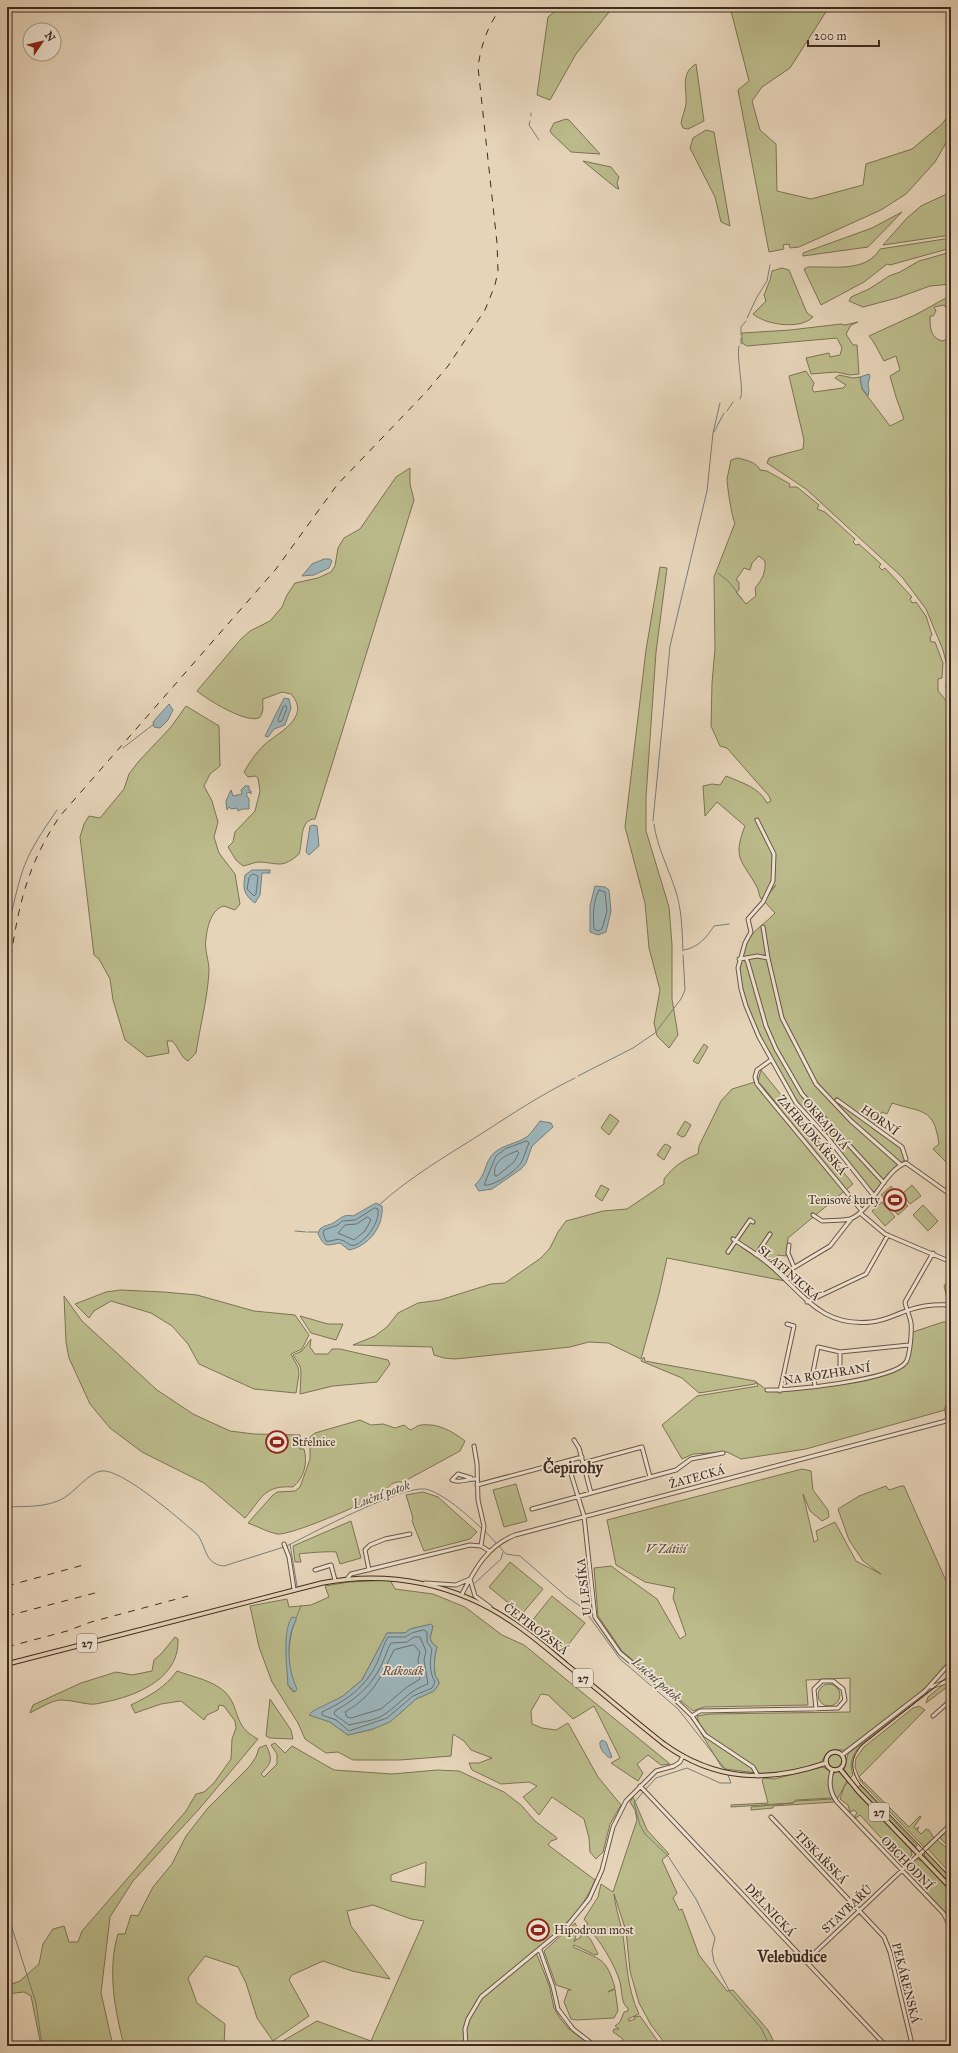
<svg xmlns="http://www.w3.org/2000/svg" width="958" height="2053" font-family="'IM FELL Great Primer',serif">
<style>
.green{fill:#bbbb8b;stroke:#7d7354;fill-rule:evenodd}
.water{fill:#9cb5bb;stroke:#777e7c}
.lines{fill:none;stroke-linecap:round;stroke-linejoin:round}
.shore{stroke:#6e706c;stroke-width:1}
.stream{stroke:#777e7c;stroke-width:1}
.minor-casing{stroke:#695545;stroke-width:5}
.major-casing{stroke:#3f2b1e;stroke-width:5.5}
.minor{stroke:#efe3d2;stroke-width:3}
.major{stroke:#e6d4b9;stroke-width:3.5}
.tram{stroke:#3f2b1e;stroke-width:1}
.rail{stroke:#3f2b1e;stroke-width:1;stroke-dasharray:7 7;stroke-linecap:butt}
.labels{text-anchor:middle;stroke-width:3.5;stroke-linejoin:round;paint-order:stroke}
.shield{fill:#efe3d2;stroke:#746254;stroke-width:1}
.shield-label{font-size:11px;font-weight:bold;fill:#3f2b1e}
.street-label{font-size:12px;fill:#3f2b1e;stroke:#efe3d2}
.poi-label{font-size:12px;fill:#3f2b1e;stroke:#efe3d2;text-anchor:start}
.park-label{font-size:12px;font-style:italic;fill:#584834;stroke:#efe3d2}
.water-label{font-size:13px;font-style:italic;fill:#52473d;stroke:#efe3d2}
.district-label{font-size:16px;font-weight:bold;fill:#3f2b1e;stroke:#efe3d2}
</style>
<rect width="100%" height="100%" fill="#e6d4b9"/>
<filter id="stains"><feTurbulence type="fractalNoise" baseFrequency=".005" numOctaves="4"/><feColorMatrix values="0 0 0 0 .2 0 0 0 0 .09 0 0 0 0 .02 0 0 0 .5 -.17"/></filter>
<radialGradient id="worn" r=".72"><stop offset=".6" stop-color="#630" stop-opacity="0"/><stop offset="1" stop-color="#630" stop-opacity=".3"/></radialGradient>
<path class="green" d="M560,7H613L576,54L550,100L537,95L548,17Z
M730,7H829L790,68L762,87L752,101L760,130L776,144L777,191L811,199L863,185L866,164L912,149L942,124L951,112V134L935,162L906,194L881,210L799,247L790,248L789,244L783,245L784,249L769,252L738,90L749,81Z
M696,64L704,121L688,129L683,128L681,123C682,117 685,110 686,104C687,89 680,73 696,64Z
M566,119L569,120L600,154L571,152L552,134L550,131L554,123Z
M706,130L714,132L730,226L721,222L715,197L690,148L693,138Z
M583,161L611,167L619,177L617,183L619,189L616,188Z
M951,192V235L883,245L907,218L921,206Z
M902,212L868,247L803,256V253L872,228Z
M951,238V248L890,265L887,264L864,282L821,305L804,269L808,267C832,266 866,273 880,249Z
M951,252V284L930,286L897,298L863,307L849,301L851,297L869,289L889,276L900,272L919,261Z
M782,268L789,270L807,313L813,317C800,330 766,325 753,314L766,301L764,295L770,280L772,271Z
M946,298L951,299V314L944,305L934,307L936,311L933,316H930C930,327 930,337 942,341L951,338V457L949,461L951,462V686L949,693L946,687L947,666L943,650L926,609L902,577L806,489L767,463L769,458L803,449L804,440L789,376L806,371L814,383L812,389L814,392L843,388L846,385L835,378L839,375L853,378L860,377L862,389L890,426L904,419L896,397L890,376L900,370L896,356L884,361C879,353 876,344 869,336L917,314Z
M858,322L851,325L846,334L853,345H857L859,374L850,375L836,372L811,374L806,358L829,353L830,357L840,355L842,348L837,338L747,346L742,343V333L790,330L841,324L845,325Z
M738,458C745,460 757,462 760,470L767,471L790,484L789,487H797L819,505L817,509L825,512L855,539L853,542L856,545L859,544L881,564L879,567L882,570L885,568L912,597L910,599L912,603L916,602L926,616L932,635L930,638L931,642H935L943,663L942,678L938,679V691L950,705L948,709L951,713V1167L933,1149L939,1144C934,1107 922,1113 892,1103L887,1114L882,1112L872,1128L902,1149L905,1159L874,1192C861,1182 845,1156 834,1142C824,1129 810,1120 801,1107C792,1096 786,1083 779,1070C761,1038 734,996 741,957C746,933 760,929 775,913L764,901L776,885L761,899C759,896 759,891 757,887C742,860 732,859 745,826L717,802L705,816L703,786L712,784L720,785L726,776C742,783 759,787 767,803L771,801L769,796L727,748L720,746L711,726L712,683L715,649L714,577L735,523C732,519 727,485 727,479C728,473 730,466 731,460ZM759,556L765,561C766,572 762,580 755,588L756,596L746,604L736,592L739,590V582L736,580L744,568L750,570L752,563Z
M410,468V484L414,500L315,819C299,819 303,843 299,854C282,869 279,863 259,862C254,862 249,865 243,866L236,860L228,847L233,842L235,832L255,811L260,791L258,778L255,776L248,777L244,772C249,763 256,753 263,746C275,734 313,718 291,694L282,692L263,699C262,707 265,711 259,718C245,723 208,700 197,691L241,639L250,631L270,621L282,607L287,595L295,583L318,578L331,572L335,566L338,548L344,538L360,529L396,477Z
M660,567L667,568L656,652L646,797V831L669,907L672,945V999L678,1035L669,1048L657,1036L654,1023L660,990L649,948L645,903L625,827L646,650Z
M186,706L219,726L220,766L210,774L204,786L212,801L218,822L214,837L219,853L235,874L240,904L235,910L224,906C211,909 207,928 206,939C204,949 209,960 209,970C208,997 200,1026 196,1053L188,1061C180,1057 179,1047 172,1041H167L169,1053L147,1057L125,1040L113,1000L110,979L99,959L94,955L80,837L84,824L89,816L100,818L124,789L129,774L139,761L171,727Z
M704,1044L708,1047L698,1064L693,1061Z
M761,1070L853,1184L788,1238L786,1256L778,1255L777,1260L789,1268L785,1281L667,1258L659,1294L641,1359L608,1343L589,1342L570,1347L455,1359L444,1358L434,1355L432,1347L353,1345L375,1336L387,1327L398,1313L418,1303L440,1300L491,1284L505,1283L541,1258L550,1248L558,1232L566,1221L603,1211L627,1209L664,1184V1179C674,1166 683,1160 698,1154L699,1146L721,1101L732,1089L755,1082L776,1108L779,1106L758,1081Z
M610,1114L619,1121L609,1135L601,1128Z
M685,1121L691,1125L685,1136L682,1137L677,1134Z
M666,1144L671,1147L664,1160L657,1155L664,1145Z
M601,1185L609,1189L602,1201L595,1196Z
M912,1185L921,1196L910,1204L902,1194Z
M891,1186L908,1206L898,1215L881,1195Z
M882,1202L895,1217L885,1226L872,1211Z
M923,1205L938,1221L928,1231L913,1215Z
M951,1276V1302H948L944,1286Z
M120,1290L164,1292L197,1295L254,1311L295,1315L309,1335L302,1349L291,1354L298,1367L299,1374L296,1393L254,1389L199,1364L188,1344L172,1326L151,1313L111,1301L94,1311L89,1318L75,1304L106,1292Z
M64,1296L82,1321L157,1390L193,1414L230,1431L254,1434L300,1435V1449H304C308,1463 304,1478 293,1487C264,1485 262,1498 245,1518L204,1483L142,1452L110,1428L90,1404L69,1358L66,1342Z
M300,1316L328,1324H343L336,1340L311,1333Z
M943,1322H951V1398L947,1402L945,1410L806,1449L741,1459L727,1452L693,1454L682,1459L662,1425L697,1396L758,1386L756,1382L755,1384L699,1393L682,1378L641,1361L644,1357L645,1361L755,1381L767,1390C793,1388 890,1382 905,1363C911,1356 909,1342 910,1333Z
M311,1339L310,1347L315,1354H328L332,1349H340L388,1360L390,1364L377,1382L333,1386L300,1394L301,1372L300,1366L293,1355L302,1351Z
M360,1420L371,1425L383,1424L395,1428L404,1425L410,1430C414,1429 417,1425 421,1425C438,1423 452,1431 465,1441L460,1451L403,1482C389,1480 388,1491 377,1496C363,1504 290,1536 277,1534C267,1532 257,1526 248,1523L272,1496L277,1492L295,1491L300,1487L310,1459V1437L315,1433Z
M802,1469L811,1471L813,1490L828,1510L829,1517L822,1521L810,1511L803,1494L814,1542L818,1540L816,1531L835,1522L856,1561L881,1574L863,1561L849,1540L838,1509L859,1496L886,1486L889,1490L901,1486H904L951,1592V1628L948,1641H951V1660L924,1690L845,1750H834L828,1753L820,1763L781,1773L777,1772L764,1774L725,1769L721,1766L701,1733L697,1716L710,1714L850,1712V1678L806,1680L808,1705L704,1707L693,1711L622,1651L598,1616L594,1568L611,1566L657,1599L680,1639L686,1635L673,1598L675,1588L645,1582L616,1565L607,1520Z
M516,1484L527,1521L504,1527L493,1490Z
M423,1492L438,1497L477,1532L470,1539L424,1551L412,1521L413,1518L406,1495Z
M351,1521L361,1558L340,1564L336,1552C331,1551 304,1553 299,1554L301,1562H295L293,1546Z
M510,1562L543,1589L522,1614L489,1587Z
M390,1580L395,1589L433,1594L465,1607L502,1635L524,1645L670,1764L661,1765L648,1755L637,1764L643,1773L638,1781L611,1763L620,1758L594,1706L573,1719L548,1695L541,1694L531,1711L532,1724L542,1728L556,1730L568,1723L598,1777L621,1805L610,1824L603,1852L596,1859L590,1852L589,1838L584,1819L552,1797L539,1815L523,1797L537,1786L529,1782L501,1784L472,1770L469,1763H479L492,1758L471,1750L464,1741L453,1734L451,1756L400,1760H353L338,1752L326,1753L305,1739L298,1723L272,1682L259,1647L250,1606L287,1599L289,1607L311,1605L329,1597L325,1586L349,1582ZM296,1620C288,1635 285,1673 296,1687L293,1692L288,1685L287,1634ZM423,1626H433L430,1638L432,1643L437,1647C434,1657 434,1665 435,1675C436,1678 439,1680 439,1683L434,1691L416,1699L398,1715L373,1729L348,1735L330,1722L310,1715L343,1696L362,1680L387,1633H405L410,1629Z
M552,1596L585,1623L565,1649L531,1622Z
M175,1637L178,1639C180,1676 141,1694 110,1701C104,1702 95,1705 89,1704C80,1703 71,1700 61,1700C52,1700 38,1709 30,1713L33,1705L81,1683L116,1672L132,1675L152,1671L154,1660L161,1654Z
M177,1671C193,1677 212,1680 225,1692C241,1708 232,1726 258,1739L200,1808L133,1881L110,1917L101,1993L113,2046H41L31,1996L24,1992L7,1994V1986L20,1981L39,1964L43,1944L53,1929L64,1926L69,1942H78L82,1931L186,1811L196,1794L204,1792L214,1783L231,1759L232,1739L236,1728L235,1721L224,1706L219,1705L218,1710L207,1715L204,1720L181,1701L161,1704L135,1713L131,1705C149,1696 165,1688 177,1671Z
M949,1682L951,1684L926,1703L928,1697L945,1683Z
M818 1695a11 11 0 1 1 22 0a11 11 0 1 1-22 0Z
M938,1685L860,1746C852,1755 849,1764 853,1775L850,1778L844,1769L848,1754Z
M270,1699L291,1730L293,1739L270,1738L266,1736Z
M919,1706L925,1710L859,1777L863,1781L861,1782L855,1767L856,1758L864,1747L913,1708Z
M275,1743L285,1753L292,1746L334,1770L392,1774L437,1770L459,1771L504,1792L521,1805L535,1821L556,1837L557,1839L551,1841L548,1845L595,1880C583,1911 560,1930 535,1950L549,1985L554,2008L560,2018L568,2028L592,2046H274L317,2021L371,2041L424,1921L411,1919L373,1905L347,1911L351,1926L390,1979L352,1971L323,1961L292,1975L289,1980L309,2016L273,2041L257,2018L246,1983L238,1967L205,1956L188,1978L197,2003L225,2024L224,2046H124C115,2010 107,1971 118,1934H125L131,1915L138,1916L153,1887L172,1864L186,1836L208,1808L249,1767L256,1757L259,1748L266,1745C273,1760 272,1762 261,1774L264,1777L277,1764V1754L271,1745ZM426,1862L425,1887L391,1881V1875Z
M828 1761a7 7 0 1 1 14 0a7 7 0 1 1-14 0Z
M823,1767L830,1771L828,1786L832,1798L796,1800L792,1803L731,1807V1805L768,1803L762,1780L764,1778L774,1779Z
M837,1771L841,1773L847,1781L838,1798H836C832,1790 828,1777 837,1771Z
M848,1782L911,1849L912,1855L901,1866L894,1859L893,1851L860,1815L856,1818L855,1816L857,1813L854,1810L850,1812L848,1805L840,1799L844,1787Z
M864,1782L909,1827L920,1816L921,1817L914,1827L916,1829L919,1827L917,1830L921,1834L926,1829L929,1830L934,1838L924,1847L862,1783Z
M860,1785L917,1845L916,1847L858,1788Z
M633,1797L647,1830L669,1854L662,1860L677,1893L673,1898L679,1910L682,1909L699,1955L727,1991L733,1990L768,2030L776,2046H667L651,2025L639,2003L630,1971L626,1931L614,1894C615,1905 619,1918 622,1930C627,1958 626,1987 639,2014L628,2019L629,2021L635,2019L634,2017L640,2016L657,2040L648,2046L619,2045L623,2039L613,2032L614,2029H619L615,2026L620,2022L624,2012L628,2011V2008C621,2005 622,1989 620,1982C615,1965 599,1938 586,1926L583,1929V1931L591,1940L598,1954L595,1955L574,1945L573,1947C601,1960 606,1957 615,1988L608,1992L615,1989L618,2011L614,2018L576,2020L571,2019L564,2002L568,1990H571L556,1985L544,1951L575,1923L578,1929L574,1942L575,1940L580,1938L581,1936L579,1931L583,1925L588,1924L584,1919L598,1897L601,1884L613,1892L637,1820L635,1810L630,1802Z
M833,1799L835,1802L773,1806V1808L751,1810V1807L793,1803L796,1801Z
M944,1834L951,1840V1858L948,1860L951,1863V1874L928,1849L937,1840L948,1849L951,1847L947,1845L940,1838Z
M925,1851L951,1879V1885L924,1855Z
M917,1859L923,1861L951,1892V1924L945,1914L906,1872L907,1867Z"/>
<path class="water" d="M869,374L870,376L868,384L869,391L868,396L862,388L860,377Z
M324,559H330L332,561L329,568L314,575L302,576L312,564Z
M284,698L289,699L291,708L285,725L274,729L268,737L265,736Z
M169,704L173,710L168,720L160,728L154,727L153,722Z
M245,786H249V790L251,791V794L249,792L246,794L249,799V809H242L238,811L237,808L231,809L229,807L227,810L226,801L231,790L233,796L242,794L241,790Z
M314,825L317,826L319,846L309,855L306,852L310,826Z
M252,870H270V873H262L260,895L255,903C243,894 243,888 245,875Z
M595,886L605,887L609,890L611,911L606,932L598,935L590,932V906Z
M540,1121L551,1123L553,1127L532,1146L526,1163L521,1169L492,1189L479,1191L475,1185C487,1174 484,1162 494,1153C504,1144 517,1144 528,1136C532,1132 536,1126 540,1121Z
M376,1203L382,1206C384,1226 369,1246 349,1250L340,1243C325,1246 325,1247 318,1234L320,1229C324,1225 331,1225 335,1222C342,1217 345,1214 353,1216Z
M292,1617L296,1618V1620C285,1640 288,1670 297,1689L295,1692L288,1685C287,1667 282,1632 292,1617Z
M431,1624L433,1626L430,1638L432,1643L437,1647C434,1657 434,1665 435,1675C436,1678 439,1680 439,1684L434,1691L416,1699L390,1722L373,1729L348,1735L330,1722L309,1715L313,1711L343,1696L362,1680L387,1633H405L410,1629Z
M602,1740L606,1742L612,1757L610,1758C605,1755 599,1749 600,1742Z"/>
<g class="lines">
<path class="shore" d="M286,706L287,708L282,721L279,722L278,720L283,707Z
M253,874L258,876L256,894L254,896L247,889L249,878Z
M599,890L605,892L607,911L602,929L598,931L594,929C593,917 593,900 599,890Z
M527,1141L529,1143C526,1149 525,1155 522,1161C518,1170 493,1187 484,1185L496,1156L505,1149Z
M517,1151L519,1153L514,1162L497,1176H495C492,1161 506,1155 517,1151Z
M375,1208L378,1209C380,1222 367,1240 355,1245C349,1247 347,1241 341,1240C337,1238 331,1242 326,1241L323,1233L324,1230L338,1225L342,1221L355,1220Z
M368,1217L371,1220L365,1231L354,1240L338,1233L345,1225L356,1224Z
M424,1630L427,1632V1642L432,1649C430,1660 429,1672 435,1682L432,1688L413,1696L387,1718L349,1731L336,1720L322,1715V1712C346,1701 366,1687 377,1663C381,1654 383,1645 388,1637H405L412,1633Z
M414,1637H420L426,1651L424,1660L428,1684C409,1690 400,1704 385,1714C375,1721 360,1722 349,1725L334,1714L335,1711C355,1699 370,1688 381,1666C385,1658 387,1650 391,1643L407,1642Z
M414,1645L420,1652L418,1660L420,1679L407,1687L381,1709L351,1718L347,1717L345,1712C374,1695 380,1678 394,1650Z"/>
<path class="stream" d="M531,116V113
M530,121L529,125L539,140
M950,126L951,127
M951,175L949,186L951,188
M747,318L757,297L767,281L770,265
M741,335V327L746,321
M741,344V338
M739,346C736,358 745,393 740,399
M727,411L733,402
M714,432L724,413
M718,573L729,582L742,599
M123,748L154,724
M653,821L670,646L707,491L713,433L720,403
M654,824C657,847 668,867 675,889C682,909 682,930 683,951
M7,930C12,913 15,896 20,879C27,853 42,832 57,810
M684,950C699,947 706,938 714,926L729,924
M578,1076L633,1048L655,1033L681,999L685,990L683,955
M379,1205C410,1177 446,1156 481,1134C512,1114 542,1094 575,1078
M295,1231L306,1232
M308,1232H318
M7,1507C27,1506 46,1508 64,1498C74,1492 89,1473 101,1471C122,1468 180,1520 197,1534C207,1547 204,1564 224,1566L284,1547
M485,1531L496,1543
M290,1544L297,1586
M287,1546C312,1533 401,1486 425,1489C442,1492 470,1517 482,1529
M499,1546L506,1554L520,1556L567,1597L583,1608L620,1659L678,1709L726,1770
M475,1583L501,1559L503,1552
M296,1618L301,1606
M646,1789L656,1778L687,1768L720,1783H731L728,1775
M643,1792L634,1803L640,1825L645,1834L668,1856L696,1899L715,1938L712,1951L714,1962L730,1992L761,2028L770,2046
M7,1890L12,1928L36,2003L42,2046"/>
<g class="minor-casing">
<path id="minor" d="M757,820L774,854L773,881L763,902L748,919L751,932L745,943L738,968L741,989L746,1006L759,1037L796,1103L827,1137L874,1196
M763,927L768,958
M746,958L757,956L768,958L782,1018L816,1084L851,1121L901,1165
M739,959L746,958L748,963L766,1026L776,1049L802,1094L884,1183
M771,1060L757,1070L755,1077L757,1084L862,1211
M837,1100L902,1147L906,1159
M860,1213L885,1234L951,1262
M813,1215L822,1221C831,1220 841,1221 850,1219C870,1213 885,1169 906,1163L951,1195
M733,1239C746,1248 760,1256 772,1267C805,1296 822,1327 871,1322C885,1321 896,1314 909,1310C923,1305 937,1304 951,1305
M789,1245L788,1253L794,1267
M728,1252L750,1220L753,1222
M756,1255L770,1234
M790,1270L830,1246L851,1219
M807,1302L866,1274L888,1235
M840,1352V1367
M815,1386L813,1372L818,1347L840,1352L909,1345
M767,1390C790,1391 894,1380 906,1362C910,1356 912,1331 911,1323C910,1316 906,1309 905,1302L933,1253
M780,1391L794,1326L787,1324
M948,1418L947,1409L951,1402
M950,1424L951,1428
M574,1440L579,1448L591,1493
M474,1446L477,1464L478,1500L484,1526L481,1546
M567,1461L584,1516L595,1617L620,1653L667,1692L692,1716L705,1735L753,1767L758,1776
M583,1463L642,1447L650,1477
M471,1478L458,1474L452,1480C460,1484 468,1478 477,1479
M477,1485L582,1457
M532,1509L676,1470L691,1459L723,1453
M284,1544L289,1557L294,1589
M315,1570L331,1565L335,1580
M369,1570L365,1550L370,1545L385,1539L410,1534
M347,1579L351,1574L470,1545L481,1546L489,1551
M470,1579L475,1596L490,1607
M425,1583L456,1585L470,1579
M462,1594C475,1569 487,1546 515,1535L946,1421L948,1418L951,1419
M931,1687L951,1680
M692,1716L700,1711L809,1709L838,1708L845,1700L843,1689L833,1681H822L814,1689L816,1709
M933,1716L951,1700
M842,1755L925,1691L951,1662
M832,1770C829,1782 829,1791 837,1802L944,1914L951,1929
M640,1786L886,2046
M771,1817L884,1937L890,1952L911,2040L909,2046
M920,1854L951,1824
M540,1950L553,1987L558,2009L573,2029L595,2046
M806,1961L917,1856
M466,2046L465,2029L468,2019L481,1997L567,1926L589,1899L602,1870L613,1827L626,1801L656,1771L674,1766L680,1762L683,1756"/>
</g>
<g class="major-casing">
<path id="major" d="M7,1664L322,1583C390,1570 458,1584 515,1624C533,1636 550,1651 567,1665C600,1691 631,1718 664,1744C715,1781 768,1783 826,1763
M826 1761a9 9 0 1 1 18 0a9 9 0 1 1-18 0Z
M840,1769L858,1791L951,1888"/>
</g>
<use href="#minor" class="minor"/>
<use href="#major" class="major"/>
<path class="tram" d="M951,1674L862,1745C850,1758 850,1770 860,1784L951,1878"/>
<path class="rail" d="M7,985C16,920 22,872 60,816L276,569L337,485L427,391L448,366L485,310L495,285L498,271L497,243L478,67C481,45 488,24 502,7
M7,998L10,980
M7,1586L87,1564
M7,1616L95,1593
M7,1647L67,1631L91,1622L188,1596"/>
</g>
<defs>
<g id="stadium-ring" transform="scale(1.15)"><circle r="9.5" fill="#efe3d2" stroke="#8f2418" stroke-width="1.5"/><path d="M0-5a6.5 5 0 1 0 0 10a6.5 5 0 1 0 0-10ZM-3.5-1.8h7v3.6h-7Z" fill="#8f2418"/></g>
</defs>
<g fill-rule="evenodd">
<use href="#stadium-ring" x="895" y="1200"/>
<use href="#stadium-ring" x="277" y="1442"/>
<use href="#stadium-ring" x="538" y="1930"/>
</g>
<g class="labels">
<g class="shield">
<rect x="77" y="1634" width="20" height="18" rx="3"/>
<rect x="573" y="1669" width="20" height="18" rx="3"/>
<rect x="869" y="1803" width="20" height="18" rx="3"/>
</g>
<g class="shield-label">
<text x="87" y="1647">27</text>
<text x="583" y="1682">27</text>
<text x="879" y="1816">27</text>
</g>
<g class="street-label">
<text transform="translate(880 1120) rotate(35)" y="4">HORNÍ</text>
<text transform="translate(826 1124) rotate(49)" y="4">OKRAJOVÁ</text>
<text transform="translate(812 1135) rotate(50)" y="4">ZAHRÁDKÁŘSKÁ</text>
<text transform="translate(789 1273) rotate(41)" y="4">SLATINICKÁ</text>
<text transform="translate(827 1374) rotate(-9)" y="4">NA ROZHRANÍ</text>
<text transform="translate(697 1477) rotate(-15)" y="4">ŽATECKÁ</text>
<text transform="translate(584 1587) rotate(-97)" y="4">U LESÍKA</text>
<text transform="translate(536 1629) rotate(37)" y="4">ČEPIROŽSKÁ</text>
<text transform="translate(821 1857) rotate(46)" y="4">TISKAŘSKÁ</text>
<text transform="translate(907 1863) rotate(46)" y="4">OBCHODNÍ</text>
<text transform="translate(847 1909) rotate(-43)" y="4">STAVBAŘŮ</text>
<text transform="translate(770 1910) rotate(47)" y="4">DĚLNICKÁ</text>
<text transform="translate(906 1983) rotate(76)" y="4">PEKÁRENSKÁ</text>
</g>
<g class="poi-label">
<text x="880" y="1204" text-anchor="end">Tenisové kurty</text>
<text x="292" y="1446">Střelnice</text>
<text x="554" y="1934">Hipodrom most</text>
</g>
<g class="park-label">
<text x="666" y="1553">V Zátiší</text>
</g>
<g class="water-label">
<text transform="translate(381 1494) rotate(-20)" y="5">Luční potok</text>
<text x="403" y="1675">Rákosák</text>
<text transform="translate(657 1679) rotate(41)" y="5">Luční potok</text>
</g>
<g class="district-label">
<text x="573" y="1473">Čepirohy</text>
<text x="792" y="1962">Velebudice</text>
</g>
</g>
<rect width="958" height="2053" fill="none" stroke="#e6d4b9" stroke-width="24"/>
<rect x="8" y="8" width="942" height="2037" fill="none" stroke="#3f2b1e" stroke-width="2"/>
<rect x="12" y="12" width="934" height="2029" fill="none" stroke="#3f2b1e"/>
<g transform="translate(42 42) rotate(55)"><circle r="19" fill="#efe3d2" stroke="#a9998a"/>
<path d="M0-3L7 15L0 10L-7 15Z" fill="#8f2418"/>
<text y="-6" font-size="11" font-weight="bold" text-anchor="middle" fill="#3f2b1e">N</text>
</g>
<path d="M808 40v6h71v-6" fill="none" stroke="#3f2b1e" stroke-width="2"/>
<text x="814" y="40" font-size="12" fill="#3f2b1e" stroke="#efe3d2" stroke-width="3" paint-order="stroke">200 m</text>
<rect width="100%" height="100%" filter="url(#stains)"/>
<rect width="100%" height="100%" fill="url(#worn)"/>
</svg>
